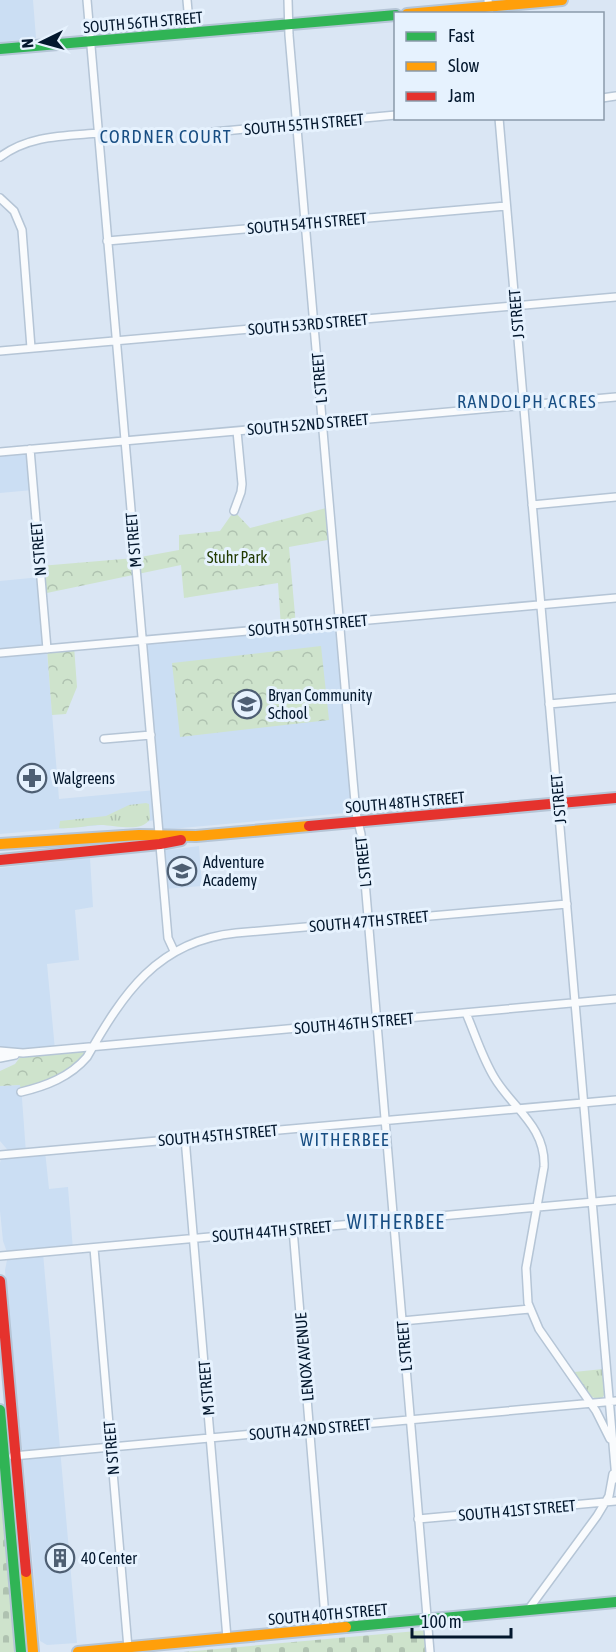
<svg xmlns="http://www.w3.org/2000/svg" width="616" height="1652" font-family="'Asap Condensed',sans-serif">
<style>
.built{fill:#cbdef3}
.grass{fill:url(#grass-tufts)}
.cemetery{fill:url(#cemetery-stones)}
.park{fill:url(#park-crowns)}
.lines{fill:none;stroke-linecap:round;stroke-linejoin:round}
.street-casing{stroke:#b5c5d6;stroke-width:10}
.fast-casing{stroke:#b5c5d6;stroke-width:14}
.slow-casing{stroke:#b5c5d6;stroke-width:14}
.jam-casing{stroke:#b5c5d6;stroke-width:14}
.street{stroke:#f9fbfd;stroke-width:7}
.fast{stroke:#30b455;stroke-width:10}
.slow{stroke:#ff9f0a;stroke-width:10}
.jam{stroke:#e5322d;stroke-width:10}
.labels{text-anchor:middle;stroke-width:6;stroke-linejoin:round;paint-order:stroke}
.street-label{font-size:16px;fill:#03172d;stroke:#e6f2fe}
.park-label{font-size:16px;fill:#213a01;stroke:#e6f2fe}
.poi-label{font-size:16px;fill:#03172d;stroke:#e6f2fe;text-anchor:start}
.neighbourhood-label{font-size:18px;letter-spacing:1.5px;fill:#184e83;stroke:#e6f2fe}
.quarter-label{font-size:20px;letter-spacing:1.5px;fill:#184e83;stroke:#e6f2fe}
</style>
<defs>
<pattern id="grass-tufts" width="24" height="20" patternUnits="userSpaceOnUse" patternTransform="scale(1.5)"><rect width="24" height="20" fill="#cee3cc"/><path d="M3 7l-1-3M5 7V3M7 7l1-3M15 17l-1-3M17 17v-4M19 17l1-3" fill="none" stroke="#afc2b0"/></pattern>
<pattern id="cemetery-stones" width="16" height="16" patternUnits="userSpaceOnUse" patternTransform="scale(1.5)"><rect width="16" height="16" fill="#cee3cc"/><path d="M2 7V4a2 2 0 0 1 4 0v3zM10 15v-3a2 2 0 0 1 4 0v3z" fill="#afc2b0"/></pattern>
<pattern id="park-crowns" width="20" height="18" patternUnits="userSpaceOnUse" patternTransform="scale(1.5)"><rect width="20" height="18" fill="#cee3cc"/><path d="M2 6a3 3 0 1 1 6 0M12 15a3 3 0 1 1 6 0" fill="none" stroke="#afc2b0"/></pattern>
</defs>
<rect width="100%" height="100%" fill="#dae6f4"/>
<path class="built" d="M0,0H33L36,38L0,42Z
M30,449L33,490L0,493V452Z
M41,577L59,799L156,790L142,640L340,622L356,812L159,830L158,819L134,825H101L0,834V581Z
M199,846L202,886L164,889L161,851Z
M90,858L93,907L75,910L79,960L47,964L55,1050L4,1052L0,1047V868Z
M21,1085L26,1153L45,1151L49,1189L68,1187L73,1250L43,1253L77,1643L47,1645L40,1641L23,1455L12,1358L5,1270L8,1255L3,1241L0,1211V1163L2,1155L11,1154L0,1141V1086Z"/>
<path class="grass" d="M146,803L149,804L150,819C141,834 113,824 98,825C85,826 72,829 59,828L60,821L106,816L129,805Z
M603,1369L605,1393L602,1399C588,1401 581,1382 574,1372Z"/>
<path class="cemetery" d="M0,1484L15,1651V1652H0Z
M428,1630L430,1652H183Z"/>
<path class="park" d="M330,507L333,539L289,547L296,626L281,627L278,583L184,598L181,565L42,594L40,566L135,558L179,550V535L220,531L234,511L250,528Z
M74,646L77,687L66,714L52,715L47,649Z
M321,646L329,720L180,737L172,663Z
M92,1047L70,1072L21,1092L20,1085L0,1086V1071L15,1064L23,1053Z"/>
<g class="lines">
<g class="street-casing">
<path id="street" d="M87,0L168,938L174,951
M187,0L190,33
M288,0L289,35L353,780L356,813L361,834L430,1652
M488,0L490,14
M602,98L616,96
M499,118L616,1479
M213,132L396,115
M0,157C29,135 64,136 99,133
M0,198L14,211L22,230L31,348
M107,241L506,206
M0,351L616,297
M30,449L47,649
M0,452L616,397
M532,505L616,497
M234,511L241,492L242,484L237,431
M0,653L616,598
M549,704L616,698
M104,739L151,735
M466,1013C475,1034 482,1057 494,1077C512,1108 546,1126 544,1167L526,1268L528,1303L539,1329L596,1411L610,1439
M0,1051L23,1053L616,999
M0,1058L15,1055
M21,1092C46,1086 70,1077 87,1057C123,994 157,941 236,933L567,904
M185,1138L227,1638
M0,1155L616,1100
M293,1229L326,1629
M94,1248L128,1648
M0,1256L616,1200
M402,1321L530,1309
M13,1456L616,1401
M418,1519L616,1501
M528,1610L597,1516L609,1496L613,1474"/>
</g>
<g class="fast-casing">
<path id="fast" d="M0,49L396,15
M0,1410L21,1652
M346,1627L616,1602"/>
</g>
<g class="slow-casing">
<path id="slow" d="M407,14L562,0
M0,844L139,835L196,836L309,826
M26,1572L33,1652
M78,1652L346,1627"/>
</g>
<g class="jam-casing">
<path id="jam" d="M309,826L616,798
M0,860L160,844L181,840
M0,1281L26,1572"/>
</g>
<use href="#street" class="street"/>
<use href="#fast" class="fast"/>
<use href="#slow" class="slow"/>
<use href="#jam" class="jam"/>
</g>
<defs>
<g id="school-ring" transform="scale(1.5)"><circle r="9.5" fill="#e6f2fe" stroke="#4e5f73" stroke-width="1.5"/><path d="M0-5L7-2L0 1L-7-2ZM-4 1L0 2.5L4 1V4Q0 6-4 4Z" fill="#4e5f73"/></g>
<g id="pharmacy-ring" transform="scale(1.5)"><circle r="9.5" fill="#e6f2fe" stroke="#4e5f73" stroke-width="1.5"/><path d="M-2-6h4v4h4v4h-4v4h-4v-4h-4v-4h4Z" fill="#4e5f73"/></g>
<g id="building-ring" transform="scale(1.5)"><circle r="9.5" fill="#e6f2fe" stroke="#4e5f73" stroke-width="1.5"/><path d="M-4-6H4V6H1V3H-1V6H-4ZM-2.5-4.3h1.7v1.8h-1.7ZM.8-4.3h1.7v1.8H.8ZM-2.5-1h1.7V.8h-1.7ZM.8-1h1.7V.8H.8Z" fill="#4e5f73"/></g>
</defs>
<g fill-rule="evenodd">
<use href="#school-ring" x="247" y="704"/>
<use href="#pharmacy-ring" x="32" y="778"/>
<use href="#school-ring" x="182" y="871"/>
<use href="#building-ring" x="60" y="1558"/>
</g>
<g class="labels">
<g class="street-label">
<text transform="translate(143 22) rotate(-5)" y="6">SOUTH 56TH STREET</text>
<text transform="translate(304 124) rotate(-5)" y="6">SOUTH 55TH STREET</text>
<text transform="translate(307 223) rotate(-5)" y="6">SOUTH 54TH STREET</text>
<text transform="translate(516 314) rotate(-95)" y="6">J STREET</text>
<text transform="translate(308 324) rotate(-5)" y="6">SOUTH 53RD STREET</text>
<text transform="translate(319 378) rotate(-95)" y="6">L STREET</text>
<text transform="translate(308 424) rotate(-5)" y="6">SOUTH 52ND STREET</text>
<text transform="translate(133 540) rotate(-95)" y="6">M STREET</text>
<text transform="translate(38 549) rotate(-95)" y="6">N STREET</text>
<text transform="translate(308 625) rotate(-5)" y="6">SOUTH 50TH STREET</text>
<text transform="translate(558 799) rotate(-95)" y="6">J STREET</text>
<text transform="translate(405 802) rotate(-5)" y="6">SOUTH 48TH STREET</text>
<text transform="translate(363 862) rotate(-96)" y="6">L STREET</text>
<text transform="translate(369 921) rotate(-5)" y="6">SOUTH 47TH STREET</text>
<text transform="translate(354 1023) rotate(-5)" y="6">SOUTH 46TH STREET</text>
<text transform="translate(218 1135) rotate(-5)" y="6">SOUTH 45TH STREET</text>
<text transform="translate(272 1231) rotate(-5)" y="6">SOUTH 44TH STREET</text>
<text transform="translate(404 1346) rotate(-95)" y="6">L STREET</text>
<text transform="translate(304 1357) rotate(-95)" y="6">LENOX AVENUE</text>
<text transform="translate(206 1388) rotate(-95)" y="6">M STREET</text>
<text transform="translate(310 1429) rotate(-5)" y="6">SOUTH 42ND STREET</text>
<text transform="translate(111 1448) rotate(-95)" y="6">N STREET</text>
<text transform="translate(517 1510) rotate(-5)" y="6">SOUTH 41ST STREET</text>
<text transform="translate(328 1614) rotate(-5)" y="6">SOUTH 40TH STREET</text>
</g>
<g class="park-label">
<text x="237" y="563">Stuhr Park</text>
</g>
<g class="poi-label">
<text x="268" y="701">Bryan Community<tspan x="268" dy="18">School</tspan></text>
<text x="53" y="784">Walgreens</text>
<text x="203" y="868">Adventure<tspan x="203" dy="18">Academy</tspan></text>
<text x="81" y="1564">40 Center</text>
</g>
<g class="neighbourhood-label">
<text x="166" y="143">CORDNER COURT</text>
<text x="527" y="408">RANDOLPH ACRES</text>
<text x="345" y="1146">WITHERBEE</text>
</g>
<g class="quarter-label">
<text x="396" y="1229">WITHERBEE</text>
</g>
</g>
<rect x="394" y="12" width="210" height="108" fill="#e6f2fe" stroke="#8b9aaa" stroke-width="1.5"/>
<rect x="406" y="32" width="30" height="9" fill="#30b455" stroke="#8b9aaa" stroke-width="1.5"/>
<text x="448" y="42" font-size="18" fill="#03172d">Fast</text>
<rect x="406" y="62" width="30" height="9" fill="#ff9f0a" stroke="#8b9aaa" stroke-width="1.5"/>
<text x="448" y="72" font-size="18" fill="#03172d">Slow</text>
<rect x="406" y="92" width="30" height="9" fill="#e5322d" stroke="#8b9aaa" stroke-width="1.5"/>
<text x="448" y="102" font-size="18" fill="#03172d">Jam</text>
<g transform="translate(42 42) rotate(265)" stroke="#e6f2fe" stroke-width="4.5" paint-order="stroke">
<path d="M0-4.5L10 22L0 15L-10 22Z" fill="#03172d"/>
<text y="-9" font-size="16" font-weight="bold" text-anchor="middle" fill="#03172d">N</text>
</g>
<path d="M412 1628v9h99v-9" fill="none" stroke="#03172d" stroke-width="3"/>
<text x="421" y="1628" font-size="18" fill="#03172d" stroke="#e6f2fe" stroke-width="4.5" paint-order="stroke">100 m</text>
</svg>
